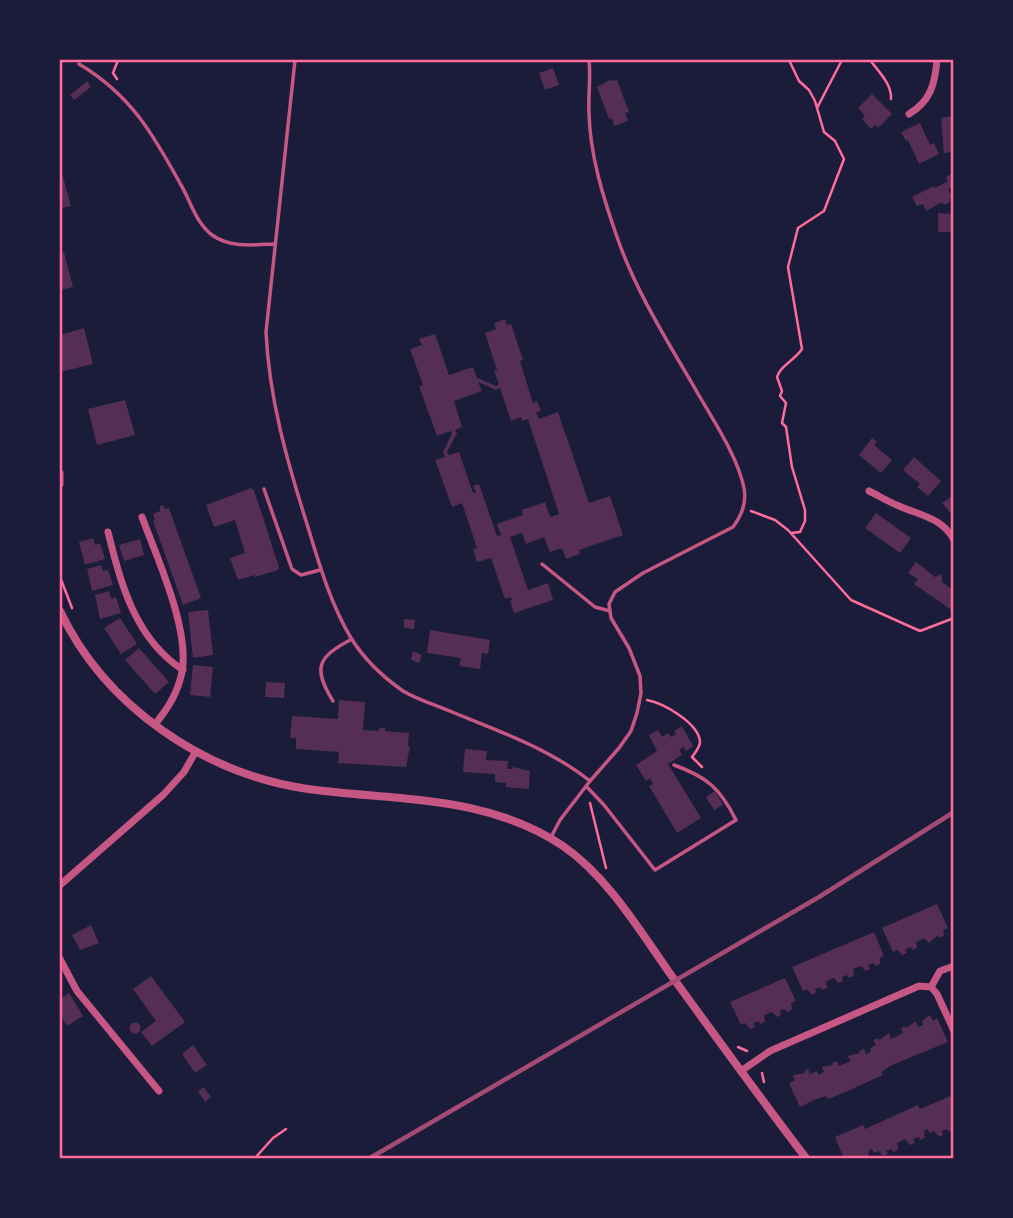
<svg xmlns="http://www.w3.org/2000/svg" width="1013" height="1218" font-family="'DejaVu Sans',sans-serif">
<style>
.building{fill:#542f53;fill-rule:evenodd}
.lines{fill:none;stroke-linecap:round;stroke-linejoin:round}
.path{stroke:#ff6b9d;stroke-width:2.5}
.service{stroke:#c65784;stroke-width:3.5}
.minor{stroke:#c65784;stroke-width:7}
.tertiary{stroke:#c65784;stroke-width:8}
.rail{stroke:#a44b75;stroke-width:4.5}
.neatline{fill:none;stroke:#ff6b9d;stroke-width:2.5}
</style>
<rect width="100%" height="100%" fill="#1b1b3a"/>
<path class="building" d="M553,68L559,85L545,90L539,73Z
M612,79L613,81L617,80L629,112L625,113L628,121L614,126L612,118L609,119L597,87Z
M87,81L91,87L74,100L70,95Z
M872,94L892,114L878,128L875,125L871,129L862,119L865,116L858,108Z
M953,116V152L944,153L941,118Z
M920,123L930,145L934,143L939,154L919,164L908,140L906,141L901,132Z
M60,166L71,206L60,208Z
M953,173V193L951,188L948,189L952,197L949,199L950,202L944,205L942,202L926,211L923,204L917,206L912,197L934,186L935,188L948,181L946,177Z
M938,213L953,214V232H938Z
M64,252L73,287L60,290V253Z
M505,319L507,325L511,324L523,360L520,361L533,403L537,401L541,411L536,412L539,419L558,412L589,503L610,496L623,535L579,550L580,554L566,559L562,548L550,552L544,537L526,544L522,533L510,537L528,590L548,583L553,600L514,613L510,601L512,600L511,597L505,599L491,558L477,562L473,549L477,548L462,503L452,507L435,460L445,457L443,452L452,433L451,431L437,436L419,386L423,385L410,349L422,345L419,339L435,334L449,375L473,367L477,378L496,386L499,384L494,371L497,370L485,333L496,329L494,323ZM478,382L496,390L500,388L511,421L521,417L522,421L528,419L559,514L550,517L545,502L522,510L523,515L497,524L501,535L497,536L479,484L473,486L476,492L473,493L459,452L449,455L447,452L457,433L455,430L462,427L454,401L482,391Z
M84,328L93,364L60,372V335Z
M125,400L135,435L97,445L88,409Z
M872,438L877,442L874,445L892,460L881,473L859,455Z
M914,457L941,481L928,496L917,487L920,484L903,470Z
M251,488L254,490L279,567L278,570L255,577V575L238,580L230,558L245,553L235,520L214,527L206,505Z
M953,496V514L952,515L942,503Z
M163,505L165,509L169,508L171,514L201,598L183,605L153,521L155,520L153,514L160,511V506Z
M876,513L911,538L900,553L865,528Z
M93,538L95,545L100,543L105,559L85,565L79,542Z
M140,539L144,555L124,561L119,545Z
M916,562L935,577L942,574V582L953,590V611L914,584L918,579L908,573Z
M101,565L103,571L108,570L113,585L92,591L87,569Z
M109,591L111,599L116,597L121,613L100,619L95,595Z
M208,610L213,655L193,658L188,612Z
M120,618L137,644L121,654L104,628Z
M404,619L415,620L414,629L404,628Z
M430,630L490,640L488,654L482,653L480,669L459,666L461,658L427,653Z
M139,648L169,682L155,694L125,660Z
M413,651L422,655L419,663L411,660Z
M193,665L213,667L210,697L190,695Z
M266,682L285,683L284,698L265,697Z
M339,700L365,702L363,730L379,731V728H385V731L409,733L408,746H410L406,767L338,763L339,752L296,749V738H290L292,716L338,719Z
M682,726L693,746L686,751L684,747L679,750L682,755L668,764L701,818L677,833L649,786L653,784L650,778L646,781L636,765L657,751L649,735L658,730L662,737L668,733L671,737L676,734L674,731Z
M465,749L487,751L486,760L508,761L507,769H512L513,767L530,771L529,789L506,787V783L495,782V774L463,772Z
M715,791L723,805L714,810L706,797Z
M937,904L948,928L943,930L944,936L939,938L938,935L929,943L924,938L916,942L917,948L912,950L911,947L905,950L907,953L902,955L898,950L893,952L882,928Z
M91,925L99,943L80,950L72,935Z
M874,932L884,956L880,958V964L875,966L874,963L868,965L870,969L865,971L861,966L853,969L854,976L849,978L847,975L842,977L843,981L838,983L834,978L826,981L827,988L822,990L820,987L815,989L816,992L812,995L807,989L803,991L792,967Z
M151,976L185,1022L152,1046L141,1032L156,1021L133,989Z
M785,978L796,1001L791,1003L792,1010L787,1012L785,1009L780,1011L781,1015L777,1017L772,1012L764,1015L765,1022L760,1024L759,1021L753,1023L755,1027L750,1029L745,1023L741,1025L730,1002Z
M69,993L83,1016L67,1026L60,1014V999Z
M930,1015L933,1021L937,1018L948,1042L892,1065L881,1072L883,1075L843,1093L828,1099L826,1096L814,1100L800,1107L789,1083L795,1080L793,1075L805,1073L804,1071L808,1069L810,1074L817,1071L818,1075L824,1072L822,1067L833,1065L832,1063L837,1061L839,1066L851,1061L848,1056L860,1053L859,1051L864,1049L866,1054L871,1052L870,1048L876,1045L873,1040L878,1038L879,1040L889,1033L891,1039L903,1033L901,1028L905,1026L906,1028L916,1021L918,1027L923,1025L922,1021Z
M129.5 1028a5.5 5.5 0 1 1 11 0a5.5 5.5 0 1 1-11 0Z
M193,1045L207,1065L195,1073L182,1054Z
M204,1087L211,1097L205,1102L198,1091Z
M953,1095L954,1130L949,1132L948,1129L942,1131L943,1135L939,1137L934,1131L929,1133L928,1129L924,1131L925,1138L920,1140L919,1137L913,1139L915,1143L910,1145L905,1139L897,1143L898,1150L893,1152L892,1149L886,1151L888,1154L883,1156L879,1151L874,1153L872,1149L869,1150L868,1158L863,1156L844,1158L835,1137L863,1125L865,1129L918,1105L920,1109Z"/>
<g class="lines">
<path class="path" d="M789,60L799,81L809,90L815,101L824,132L835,141L844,159L824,211L798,228L788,267L802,349C795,360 780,366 777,377L782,391L780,396L786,403L782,423L786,427L792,467L805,510V521L800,532L791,533
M870,60C878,71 892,84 891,99
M117,79L113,73L118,60
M817,108L842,60
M751,511L775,520L788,530L851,600L920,631L954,618
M60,577L72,608
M647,700C663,703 699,723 700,742C700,747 695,753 692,757L702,767
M590,803L606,868
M738,1047L747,1051
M762,1073L764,1082
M255,1158L273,1138L286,1129"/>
<path class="service" d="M295,60L266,332C269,398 287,461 307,524C319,563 330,603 351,638C364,659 383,677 403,691C418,700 436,705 452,712C499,731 550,749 590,781
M79,64C131,95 153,134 181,185C191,202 196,223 212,235C230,248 254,245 274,244
M264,489L292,569L301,575L320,570
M542,564L595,607L610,611
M333,701C312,667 318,657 352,639
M586,786L604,805L655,870L736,820C720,788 707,777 674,765
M550,839L560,820L590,781L619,748L631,731L637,713L641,693L640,676L629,648L611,618L609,604L615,592L643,573L733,527C742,515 747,503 744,488C738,457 713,420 697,392C668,342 636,292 617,237C603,197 590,155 589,113C588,95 591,77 589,60"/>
<path class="minor" d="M909,114C931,101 935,83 937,60
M60,473V484
M869,491C879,496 889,502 899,506C919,515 943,518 954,540
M142,517C157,558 190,629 182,672C178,692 168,709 155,724
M108,532C121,584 135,639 183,670
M60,885L163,795L184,772L196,751
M60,959L77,991L159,1091
M931,987L937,994L954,1031
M931,987L940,971L954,966
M741,1071L770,1051L919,986L931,987"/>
<path class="tertiary" d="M60,611C105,706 204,774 308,789C395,801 486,794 563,846C608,877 640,931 671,975C716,1037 760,1098 806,1158"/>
<path class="rail" d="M370,1158L819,897L954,812"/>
</g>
<rect width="1013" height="1218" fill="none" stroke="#1b1b3a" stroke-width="122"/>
<rect x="61" y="61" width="891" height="1096" class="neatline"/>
</svg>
